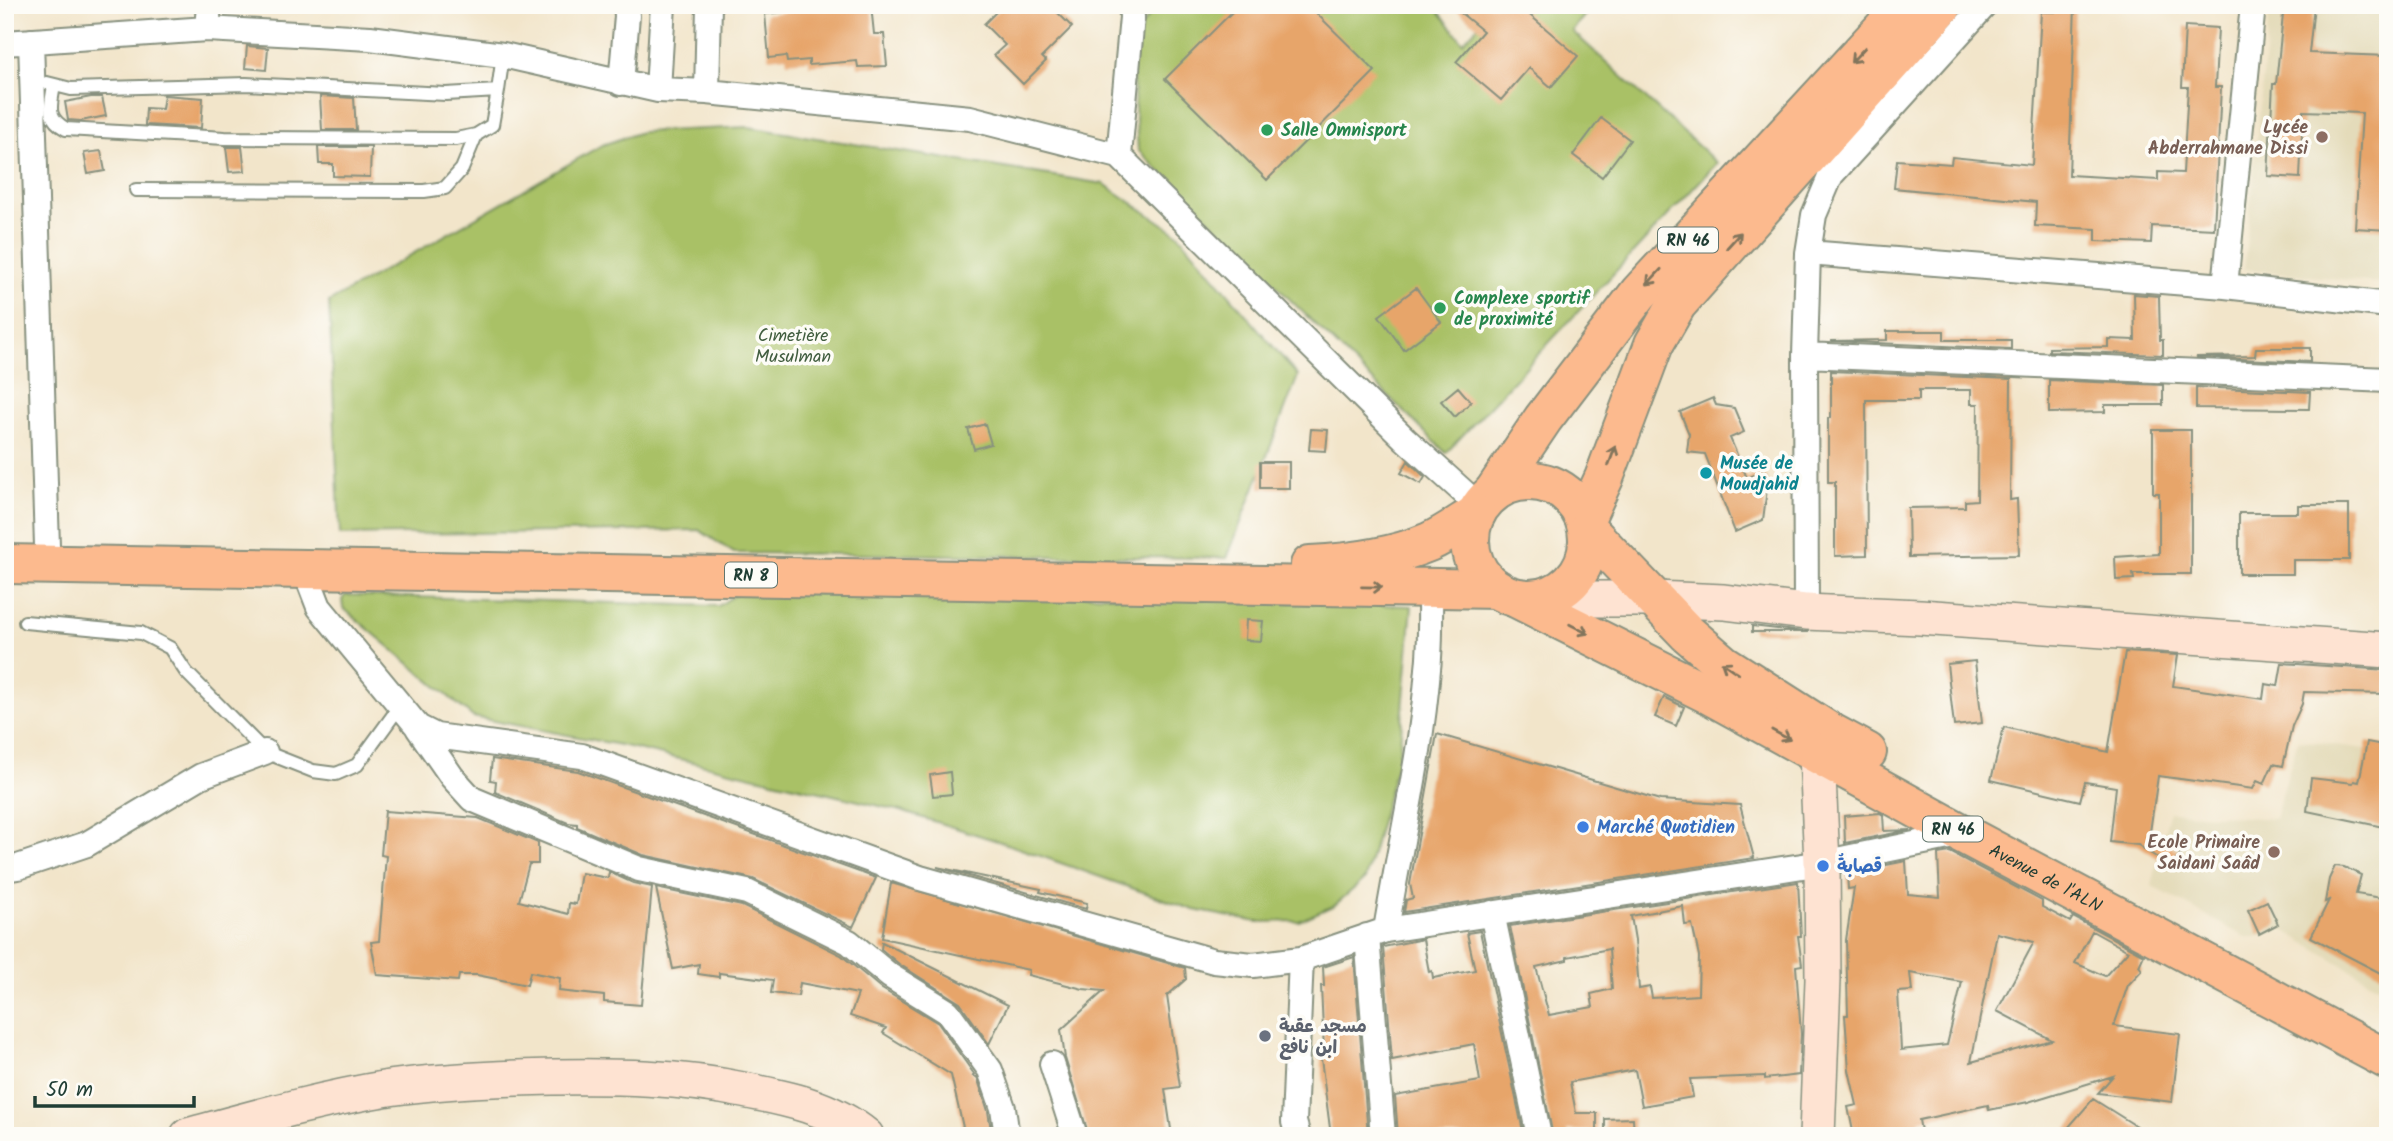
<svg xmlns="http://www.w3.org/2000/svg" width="2393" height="1141" font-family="Kalam,'Playpen Sans Arabic',sans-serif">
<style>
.built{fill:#e4dbba}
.green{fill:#a9c166;stroke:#647f4d;stroke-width:2}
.building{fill:#e7a56b;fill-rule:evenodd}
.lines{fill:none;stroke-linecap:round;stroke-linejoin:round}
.lane-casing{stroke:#88917f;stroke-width:16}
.street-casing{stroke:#88917f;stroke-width:28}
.secondary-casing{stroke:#88917f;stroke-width:38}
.primary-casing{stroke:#88917f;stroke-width:42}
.highway-casing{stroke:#88917f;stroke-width:42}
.lane{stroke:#fff;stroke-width:12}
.street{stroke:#fff;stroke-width:24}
.secondary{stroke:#fee3d2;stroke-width:35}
.primary{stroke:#fcba8e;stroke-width:38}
.highway{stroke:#fcba8e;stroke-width:38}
.oneway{stroke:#82755c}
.leisure-dot{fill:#2e9e5b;stroke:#fdfcf7;stroke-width:2.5}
.education-dot{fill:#8d6e63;stroke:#fdfcf7;stroke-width:2.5}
.culture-dot{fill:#0f9aa8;stroke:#fdfcf7;stroke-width:2.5}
.shop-dot{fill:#3f7fe0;stroke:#fdfcf7;stroke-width:2.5}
.worship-dot{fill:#6b7280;stroke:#fdfcf7;stroke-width:2.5}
.labels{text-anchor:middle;stroke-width:7;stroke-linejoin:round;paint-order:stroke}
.shield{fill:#fdfcf7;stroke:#62766e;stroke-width:2}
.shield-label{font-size:16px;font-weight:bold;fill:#1f3d34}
.education-label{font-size:18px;font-weight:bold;fill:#785e54;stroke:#fdfcf7;text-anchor:end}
.leisure-label{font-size:18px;font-weight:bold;fill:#27864d;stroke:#fdfcf7;text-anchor:start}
.park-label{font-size:18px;fill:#425e40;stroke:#fdfcf7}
.culture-label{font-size:18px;font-weight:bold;fill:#0d838f;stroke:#fdfcf7;text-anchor:start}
.shop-label{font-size:18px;font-weight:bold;fill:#366cbe;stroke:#fdfcf7;text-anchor:start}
.street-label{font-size:18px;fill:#1f3d34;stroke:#fdfcf7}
.worship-label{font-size:18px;font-weight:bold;fill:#5b616d;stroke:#fdfcf7;text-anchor:start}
</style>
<rect width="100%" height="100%" fill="#fdfcf7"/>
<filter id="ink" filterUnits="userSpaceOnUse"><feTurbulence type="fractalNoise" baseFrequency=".0143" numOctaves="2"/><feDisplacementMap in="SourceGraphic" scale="14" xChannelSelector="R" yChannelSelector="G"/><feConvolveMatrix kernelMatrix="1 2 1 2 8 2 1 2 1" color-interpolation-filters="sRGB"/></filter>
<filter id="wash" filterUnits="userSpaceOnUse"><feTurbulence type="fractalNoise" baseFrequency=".00686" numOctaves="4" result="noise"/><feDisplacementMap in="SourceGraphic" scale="28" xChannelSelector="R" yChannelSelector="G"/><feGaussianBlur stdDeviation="1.57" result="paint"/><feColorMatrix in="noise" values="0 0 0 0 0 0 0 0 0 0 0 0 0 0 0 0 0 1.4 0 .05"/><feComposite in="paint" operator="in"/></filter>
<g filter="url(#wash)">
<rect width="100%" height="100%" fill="#f2e5ca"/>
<path class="built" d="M2270,5H2388V284L2244,269Z
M2298,740L2388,752V992L2282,929L2256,937H2245L2152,886L2169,812L2275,819Z"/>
<path class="green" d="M1158,5H1434L1463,42L1498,5H1593L1572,31L1717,163L1446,453L1138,150L1130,40Z
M748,127L1104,184L1178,234L1298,376L1227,558L734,553L699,530L340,535L329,302L602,145L641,132Z
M753,583L1412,606L1399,756L1365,879L1335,905L1299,921L1257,922L1194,910L1001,842L897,810L620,745L473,717L343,608L342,600L345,595L718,606Z"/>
<g id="blocks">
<path class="building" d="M793,5H871L874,34H884L887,66L858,67L857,61L809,65V60L787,62L786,56L769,58L765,14L793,11Z
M1003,5H1050L1072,27L1042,57L1046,61L1023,84L994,55L1005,45L984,24Z
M1239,5H1308L1375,71L1267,180L1165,79Z
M1451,5H1518L1578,56L1551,87L1529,68L1501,100L1456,62L1483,31Z
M2055,5H2075L2069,175L2158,180V172L2183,173L2188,87H2182L2185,26L2218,28L2215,87H2221L2214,229L2152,226L2151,243L2096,241V229L2035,226L2036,202L1894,188L1897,160L1951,164L1952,157L2032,165L2041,12H2055Z
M2284,5H2314L2309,53L2388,56V230L2355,228L2362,113L2303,111L2300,178L2268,176L2273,84H2276Z
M247,46L268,48L266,70L245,68Z
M164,95L203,98L201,128L145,125L146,108L162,109Z
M320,96L354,98L356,130H322Z
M91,97H102L106,116L81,121L68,120L65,102Z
M1601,118L1630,140L1602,177L1573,155Z
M226,147H242L245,171L229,172Z
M318,147H371L370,177L333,176V164H319Z
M101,151L105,171L88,174L84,153Z
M1416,288L1441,322L1404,350L1379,316Z
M2134,294L2159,296L2160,340H2163V355L2049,351V348L2108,347V339L2135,340Z
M1887,331H1944V340H2011V349L1831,341L1887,340Z
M2256,348H2310V362L2196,357L2255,356Z
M1831,371L2011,379L2010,500L2017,499L2019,555L1909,557L1908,508L1965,507V501L1977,500L1978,404H1971V390H1919V400H1866L1867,555L1835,556V482H1828V418H1831Z
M2049,380L2163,385V405H2105V412L2049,413Z
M1458,387L1471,402L1455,417L1441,401Z
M2196,387L2310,392L2309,409L2196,408Z
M1713,398L1716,405L1734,408L1744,432L1730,438L1747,478L1764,471L1768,481L1763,520L1735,532L1705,454L1687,452L1689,434L1680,412Z
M985,424L991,444L974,449L968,429Z
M1311,429L1328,430L1326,451L1309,450Z
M2153,430H2191V574H2133L2134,579L2116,580L2115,557L2159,554V493H2153Z
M1408,461L1425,477L1421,484L1401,473Z
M1260,462H1289V488H1260Z
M2298,505H2349V560H2293V574H2239V513H2298Z
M1246,620L1263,621L1261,641L1245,640Z
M1752,626L1804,632H1809H1752Z
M2125,652L2178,655L2173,686L2263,699L2265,684L2278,686L2282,663L2388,670V694L2304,692L2302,704L2292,726L2283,766L2273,764L2264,784L2257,781L2253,789L2158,776L2150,832L2181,853L2171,867L2138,845L2110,842L2116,787L2085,782L2080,801L1991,780L2004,727L2108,752Z
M1975,661L1982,723L1954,726L1947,664Z
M1664,697L1684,707L1676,726L1655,717Z
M1437,734L1660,800L1740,805L1754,858L1404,912L1406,900L1413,898L1410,884Z
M2367,742L2388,746V828L2307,811L2311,778L2353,783L2354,781L2359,782Z
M492,759L578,771L876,878L853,927L753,879L643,855L577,827V824L568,823L495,792L496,781L490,780Z
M950,772L952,794L933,796L930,775Z
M385,811L478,818L538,843V864H529L519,901L568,914L569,903L576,904L581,873L608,878L609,872L633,883L652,887L641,1005L604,1002V996L559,991L560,978L530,972L527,985L477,975H459L458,981L377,975L371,942L379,941L386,856L381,855Z
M1880,813L1883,815L1884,831L1910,830L1845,843L1844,816Z
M1950,852L2042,901V907L2070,922L2073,917L2144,955L2139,966L2142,970L2128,985L2114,1026L2180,1034L2172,1102L2098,1093L2113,1076L2028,1102L1989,1110L1988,1105L1919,1120L1921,1131L1899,1136H1854L1848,1107L1857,1105L1849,1070L1845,1015H1848L1846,940L1854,888L1848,889L1847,873L1906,861L1908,894L1940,897L1938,854ZM2092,931L2128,951L2105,976L2075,963ZM1997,933L2034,942L1997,1011L2052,1040L1971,1062ZM1910,973L1962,982L1947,1045L1901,1050L1898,992L1912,991Z
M2335,866L2344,867L2361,875L2356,894L2388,899V977L2311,937L2329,900L2325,902L2329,879Z
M937,867L1041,889L1040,892L1087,903L1086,909Z
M1798,882L1801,936H1798L1802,965L1796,966L1801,1034L1799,1075L1765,1079V1076L1690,1079L1693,1097L1642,1106L1635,1070L1570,1082L1576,1113H1597V1132L1567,1130L1568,1136H1553L1510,926ZM1683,906L1685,925L1692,924L1699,956L1698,995L1652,998L1650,987L1639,989L1635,940L1631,916ZM1609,949L1612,989L1591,994L1593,1007L1549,1015L1536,967L1567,960V957Z
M891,883L1185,968L1186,979L1167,996L1180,1087L1165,1089L1172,1136H1089L1065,1058L1061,1030L1104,991L1083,989L1028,975L1029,970L882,938Z
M656,888L742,906L841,955L882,989L938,1023L974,1074L973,1076L977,1077L988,1111L992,1136H965L951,1075L883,1033L886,1028L850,1016L858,994L800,983L798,996L771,993L773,980L719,973V977L698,974L699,964L673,969Z
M2267,901L2278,924L2259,934L2248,910Z
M1480,931L1524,1136H1398L1395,1096L1480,1081L1474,1044L1392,1060L1383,947L1423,939L1429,972L1432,971L1433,978L1475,970L1467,933Z
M882,942L1008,1005L989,1044L960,1003L899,964L881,949Z
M1354,957L1368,1136H1331L1320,1051H1324L1321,986H1324L1323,967Z
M2093,1099L2152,1136H2061Z
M1633,1118L1634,1136H1605V1119Z"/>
</g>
</g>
<g filter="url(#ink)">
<use href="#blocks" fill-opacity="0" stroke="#88917f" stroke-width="2"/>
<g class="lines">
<g class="lane-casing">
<path id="lane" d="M47,83L71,89L246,84L446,94L498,91L503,55
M54,85C51,106 45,117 66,129L225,138L456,139L476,135L492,125L498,91
M136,190L424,191L445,188L462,169L476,135
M25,622L141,633L170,648L186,672L265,752L313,771L336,774L357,765L400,706"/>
</g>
<g class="street-casing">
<path id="street" d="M207,29L209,5
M31,41L47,546
M5,43L207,29L370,38L503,55L658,90L707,92L970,118L1119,156L1405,439L1480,507
M621,83L627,16L626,5
M658,90L663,5
M707,92L709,5
M1119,156L1132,17L1131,5
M1808,253L2225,286L2388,305
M2225,286L2253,5
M1805,355L2388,380
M304,568L319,607L418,727L436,736L582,756L920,878L1214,961L1253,965L1301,959L1386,930L1822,863L1963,834
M1806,612L1805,355L1808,253L1814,215L1831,175L1985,5
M418,728L452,777L472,799L639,869L747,892L849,942L890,976L948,1012L990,1070L1003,1108L1007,1136
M5,869L18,867L87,844L201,776L265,752
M1492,913L1539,1136
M1386,930C1400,843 1421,757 1428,669C1431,643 1430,615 1430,589
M1367,936L1383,1136
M1052,1064L1075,1136
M1298,1136L1294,1122L1301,959"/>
</g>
<g class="secondary-casing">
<path id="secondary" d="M1533,599H1655L1724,602L1806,612L1920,617L2388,650
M188,1136C254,1118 321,1099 389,1088C444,1080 498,1078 553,1077C617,1076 680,1077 743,1090C786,1098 831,1107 866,1136
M1817,1136L1823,980L1822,863L1817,755L1827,732"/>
</g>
<g class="primary-casing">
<g id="primary">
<circle cx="1529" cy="540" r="59"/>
<path d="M1493,493L1543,419L1639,293L1905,5"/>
<path d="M1585,519L1604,478L1654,344L1677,304L1943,5"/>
<path d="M1588,530L1687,633L1723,664L1828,731L1867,752"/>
<path id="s1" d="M1518,599L1710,695L1963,834L2388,1060"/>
</g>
</g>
<g class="highway-casing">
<path id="highway" d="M5,564L1497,589
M1310,565C1350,563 1391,558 1429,542C1445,535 1461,523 1476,514"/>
</g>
<use href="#lane" class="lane"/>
<use href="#street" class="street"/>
<use href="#secondary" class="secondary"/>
<use href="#primary" class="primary"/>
<use href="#highway" class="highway"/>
</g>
<defs><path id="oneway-shaft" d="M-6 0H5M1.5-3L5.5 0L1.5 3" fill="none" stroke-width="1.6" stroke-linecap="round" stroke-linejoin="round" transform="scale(1.75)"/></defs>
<g class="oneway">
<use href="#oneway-shaft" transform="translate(1858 55) rotate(133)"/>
<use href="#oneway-shaft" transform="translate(1734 240) rotate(-48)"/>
<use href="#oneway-shaft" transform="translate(1654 277) rotate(133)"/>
<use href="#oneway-shaft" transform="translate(1612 456) rotate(-70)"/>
<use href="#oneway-shaft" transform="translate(1372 587) rotate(1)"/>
<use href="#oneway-shaft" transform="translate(1579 629) rotate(27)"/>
<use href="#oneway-shaft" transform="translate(1730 668) rotate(-146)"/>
<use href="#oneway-shaft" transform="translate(1781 735) rotate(29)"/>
</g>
</g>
<g class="leisure-dot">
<circle cx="1267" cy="130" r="7"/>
<circle cx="1440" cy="308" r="7"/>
</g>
<g class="education-dot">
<circle cx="2322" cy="137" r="7"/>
<circle cx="2274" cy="852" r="7"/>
</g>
<circle class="culture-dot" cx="1706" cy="473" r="7"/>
<g class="shop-dot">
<circle cx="1583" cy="827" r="7"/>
<circle cx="1823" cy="866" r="7"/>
</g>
<circle class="worship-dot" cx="1265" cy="1036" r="7"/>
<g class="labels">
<g class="shield">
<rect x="1658" y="227.5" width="60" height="25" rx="5"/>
<rect x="725" y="562.5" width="52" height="25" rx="5"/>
<rect x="1923" y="816.5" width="60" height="25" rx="5"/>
</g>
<g class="shield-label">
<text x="1688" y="246">RN 46</text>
<text x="751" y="581">RN 8</text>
<text x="1953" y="835">RN 46</text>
</g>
<g class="education-label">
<text x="2308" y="133">Lycée<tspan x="2308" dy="21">Abderrahmane Dissi</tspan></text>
<text x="2260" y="848">Ecole Primaire<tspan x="2260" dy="21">Saidani Saâd</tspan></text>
</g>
<g class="leisure-label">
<text x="1281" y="136">Salle Omnisport</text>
<text x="1454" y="304">Complexe sportif<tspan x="1454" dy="21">de proximité</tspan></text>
</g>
<g class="park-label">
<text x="793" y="341">Cimetière<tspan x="793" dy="21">Musulman</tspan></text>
</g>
<g class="culture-label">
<text x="1720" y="469">Musée de<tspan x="1720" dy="21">Moudjahid</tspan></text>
</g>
<g class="shop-label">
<text x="1597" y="833">Marché Quotidien</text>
<text x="1837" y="872">قصابةُ</text>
</g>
<g class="street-label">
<text dy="6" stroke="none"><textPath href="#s1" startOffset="597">Avenue de l'ALN</textPath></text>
</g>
<g class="worship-label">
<text x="1279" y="1032">مسجد عقبة<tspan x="1279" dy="21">ابن نافع</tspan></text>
</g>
</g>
<rect width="2393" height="1141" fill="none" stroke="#fdfcf7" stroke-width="28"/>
<path d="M35 1096v10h159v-10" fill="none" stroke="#1f3d34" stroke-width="3.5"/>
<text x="46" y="1096" font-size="21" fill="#1f3d34" stroke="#fdfcf7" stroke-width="5" paint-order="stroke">50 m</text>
</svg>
